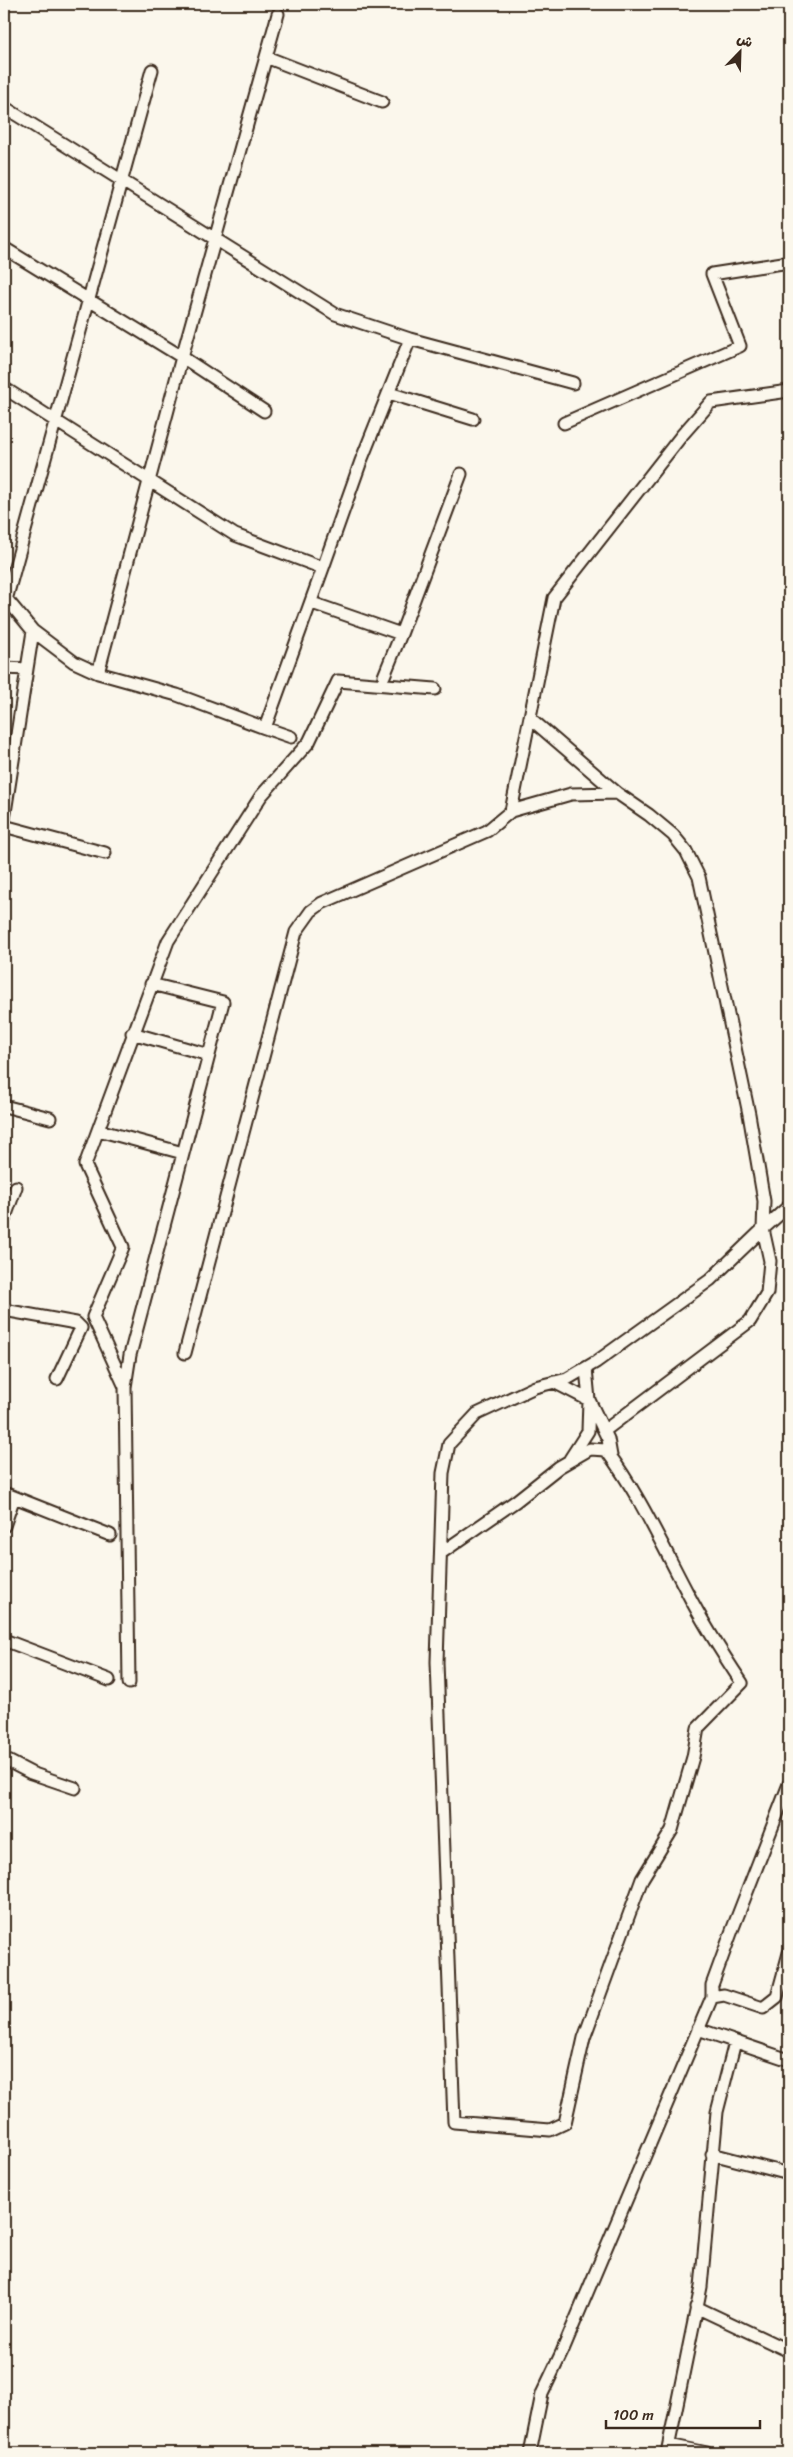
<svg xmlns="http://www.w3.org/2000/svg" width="793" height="2457" font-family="Sriracha,'Playpen Sans Arabic',sans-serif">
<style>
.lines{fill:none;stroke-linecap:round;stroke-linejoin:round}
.minor-casing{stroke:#3b2a1e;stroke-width:15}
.minor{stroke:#fbf7ec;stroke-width:11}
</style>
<rect width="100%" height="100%" fill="#fbf7ec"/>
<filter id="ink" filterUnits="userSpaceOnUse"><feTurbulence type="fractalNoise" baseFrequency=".02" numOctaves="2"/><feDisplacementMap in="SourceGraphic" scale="10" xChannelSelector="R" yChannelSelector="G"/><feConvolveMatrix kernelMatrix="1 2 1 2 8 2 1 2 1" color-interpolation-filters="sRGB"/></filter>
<g filter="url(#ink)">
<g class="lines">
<g class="minor-casing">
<path id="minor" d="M266,57L382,102
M4,107L335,314L410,339L573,383
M4,248L182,357L264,411
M4,388L235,535L323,568L265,728L177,695L98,673L74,662L33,631L4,596
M389,393L473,419
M564,423L740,346L712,274L789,262
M323,568L361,461L410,339
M6,600L152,70
M312,603L401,634L461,474
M4,668L27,669L4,819
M27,669L33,631
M98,673L182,357L278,14
M384,676L401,634
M531,719L617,793
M265,728L291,737
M4,826L105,853
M132,1033L209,1055
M4,1106L50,1118
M98,1130L183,1153
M4,1220L16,1187
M4,1310L76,1323L81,1328L57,1379
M185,1353L296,932L311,911L322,903L487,831L511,811
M586,1368L589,1400L608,1439L611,1456
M554,1382L589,1400L588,1431L570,1459
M125,1387L130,1355L223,1002L151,984
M604,1431L750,1321L767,1293L770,1261L763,1229L789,1206
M4,1493L110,1535
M4,1526L14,1497
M441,1553L516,1501L559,1467L590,1449L606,1450C639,1494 661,1543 687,1592C703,1623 722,1653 742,1683L698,1728L693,1757L672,1830L642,1879L584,2038L565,2123L550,2130L454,2122L437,1662L443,1473L449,1444L477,1414L535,1387L567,1379L596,1362L710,1280L763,1229L764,1201L749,1114L699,877L686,851L673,835L649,815L617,793L571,794L511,811L554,598L682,435L711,402L789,391
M4,1640L109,1680
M129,1683L125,1387L93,1317L123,1247L85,1165L168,941L261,796L309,742L338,681L435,689
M4,1759L31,1773L75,1788
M712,1997L724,1995L763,2008L777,1997L789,1953
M698,2029L789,2060
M712,2154L789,2174
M696,2307L789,2351
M669,2445L707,2453
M530,2453L542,2394L562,2352L712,1997V1985L731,1933L789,1784
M667,2453L701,2287L717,2112L735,2042"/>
</g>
<use href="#minor" class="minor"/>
</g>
</g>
<rect width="793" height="2457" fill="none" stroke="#fbf7ec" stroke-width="20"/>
<rect x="10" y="10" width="773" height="2437" fill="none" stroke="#3b2a1e" stroke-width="2" filter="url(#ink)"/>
<g transform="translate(740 52) rotate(23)" stroke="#fbf7ec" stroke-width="4" paint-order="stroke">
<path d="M0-4L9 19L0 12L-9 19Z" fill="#3b2a1e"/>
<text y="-8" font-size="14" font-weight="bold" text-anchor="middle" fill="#3b2a1e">ش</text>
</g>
<path d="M606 2420v8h154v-8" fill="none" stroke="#3b2a1e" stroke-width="2.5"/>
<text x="613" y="2420" font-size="15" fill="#3b2a1e" stroke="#fbf7ec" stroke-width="4" paint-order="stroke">100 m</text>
</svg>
